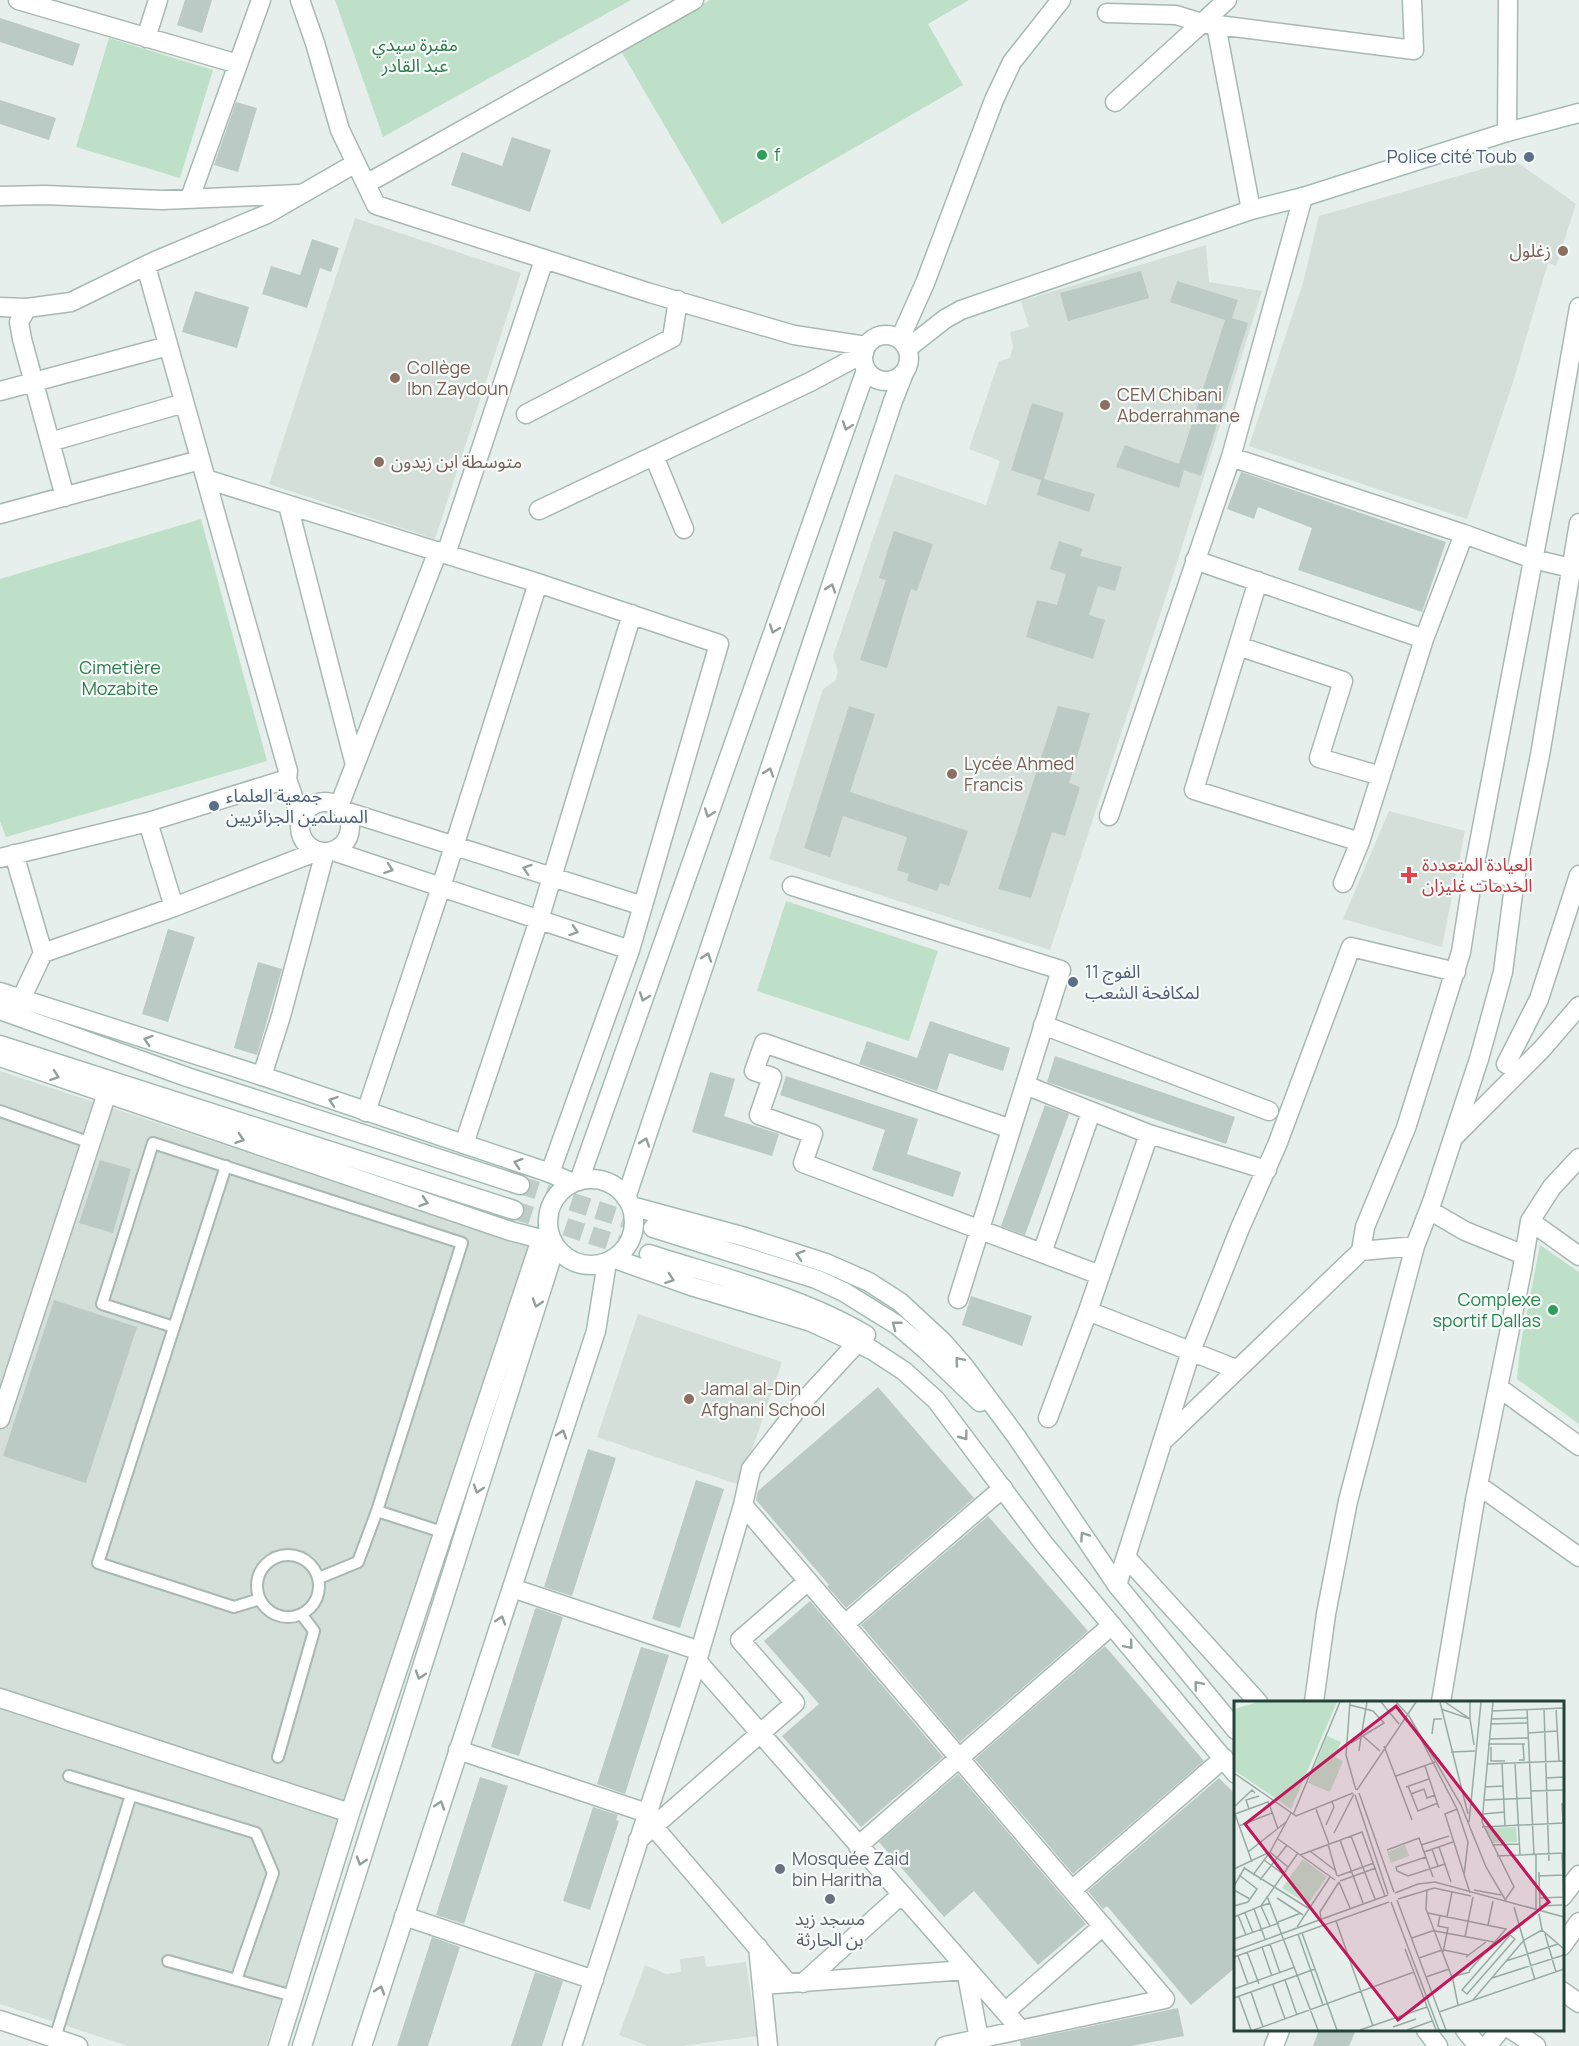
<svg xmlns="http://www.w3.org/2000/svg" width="1579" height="2046" font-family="Manrope,'Noto Sans Arabic',sans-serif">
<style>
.built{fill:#d4dfda}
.green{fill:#bfe0c8}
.building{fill:#bbcac4}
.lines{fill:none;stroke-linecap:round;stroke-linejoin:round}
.secondary-tunnel{stroke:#bfccc8;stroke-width:18;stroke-dasharray:18 9;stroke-linecap:butt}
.lane-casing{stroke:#a8b8b2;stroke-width:14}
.street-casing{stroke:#a8b8b2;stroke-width:21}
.secondary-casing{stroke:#a4bbb3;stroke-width:21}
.lane{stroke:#fff;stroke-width:10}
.street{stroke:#fff;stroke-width:18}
.secondary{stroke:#fff;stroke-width:18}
.oneway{stroke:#92a09c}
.leisure-dot{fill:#2e9e5b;stroke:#f7fbf9;stroke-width:2}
.service-dot{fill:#5c6f8a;stroke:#f7fbf9;stroke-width:2}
.education-dot{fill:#8d6e63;stroke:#f7fbf9;stroke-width:2}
.health-dot{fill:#e0444e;stroke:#f7fbf9;stroke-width:2}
.worship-dot{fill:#6b7280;stroke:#f7fbf9;stroke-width:2}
.labels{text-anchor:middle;stroke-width:4.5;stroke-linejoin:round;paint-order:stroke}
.park-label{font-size:18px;fill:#2d7a4b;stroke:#f7fbf9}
.leisure-label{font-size:18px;fill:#27864d;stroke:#f7fbf9;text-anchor:start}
.service-label{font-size:18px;fill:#4e5e75;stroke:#f7fbf9;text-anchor:start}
.education-label{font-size:18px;fill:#785e54;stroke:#f7fbf9;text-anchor:start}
.health-label{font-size:18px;fill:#be3a42;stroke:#f7fbf9;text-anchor:start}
.worship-label{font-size:18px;fill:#5b616d;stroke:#f7fbf9;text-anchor:start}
.inset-road{fill:none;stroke:#98aaa4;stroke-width:1.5}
.view{fill:#c2185b;fill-opacity:0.15;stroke:#c2185b;stroke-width:3}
.inset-edge{fill:none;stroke:#24423a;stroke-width:3}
</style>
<rect width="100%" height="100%" fill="#e6efeb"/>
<path class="built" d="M1514,160L1576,204L1556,266L1548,263L1513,382L1467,519L1249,446L1303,283L1319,216Z
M355,218L521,273L435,539L269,484Z
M1206,245L1209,282L1262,291L1175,569L1050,950L769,859L823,689L835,681L838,672L833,656L895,474L986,505L1000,461L969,449L999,361L1010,358L1013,346L1010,332L1029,327L1021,301Z
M1389,811L1465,831L1442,947L1343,919Z
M0,1071L529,1246L266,2046H128L0,2004Z
M638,1314L782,1362L740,1485L597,1437Z
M704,1956L706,1967L746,1962L757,2036L682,2046H648L619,2035L645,1965L666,1974L681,1972L680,1959Z"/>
<path class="green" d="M335,0H631L383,137Z
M710,0H969L928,24L963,85L722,224L621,51Z
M109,38L213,70L180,178L76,147Z
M201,519L267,761L6,837L0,821V579Z
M786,901L938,951L909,1041L757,991Z
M1540,1245L1579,1272V1424L1517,1379L1520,1348Z"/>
<path class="building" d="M185,0H212L202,33L177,25Z
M0,18L80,44L73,66L0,42Z
M0,100L56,118L49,140L0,124Z
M236,102L257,108L238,172L214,165Z
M512,137L551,150L530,212L451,185L462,152L502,166Z
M312,239L339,248L331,272L320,268L307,308L262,294L271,266L300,275Z
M1141,271L1149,298L1068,321L1060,293Z
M1177,281L1238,300L1232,318L1248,323L1201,476L1184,470L1179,488L1116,467L1125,445L1179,464L1225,320L1170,302Z
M195,291L249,307L237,348L182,332Z
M1032,403L1064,413L1044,479L1095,494L1089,512L1037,495L1041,480L1011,470Z
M1241,472L1446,542L1422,612L1298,570L1312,528L1258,507L1254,519L1227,509Z
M894,531L933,544L917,591L911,589L887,668L860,660L886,580L879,578Z
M1059,541L1083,549L1080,556L1122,567L1115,591L1098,586L1089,615L1105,620L1093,659L1026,637L1037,600L1057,605L1066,574L1050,569Z
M849,706L875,714L850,792L968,831L949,886L940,883L937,891L907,881L909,874L897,870L907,837L843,816L830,857L804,848Z
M1058,706L1090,713L1069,783L1080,787L1065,836L1052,832L1031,898L998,889Z
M168,929L195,937L168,1022L142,1014Z
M258,962L282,969L257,1055L234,1048Z
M930,1021L1010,1048L1003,1071L949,1053L937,1091L859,1064L867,1041L917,1058Z
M1055,1056L1235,1117L1226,1144L1047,1082Z
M710,1072L735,1079L724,1116L779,1134L772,1156L692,1132Z
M786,1076L918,1119L907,1154L961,1172L953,1197L872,1170L885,1130L780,1095Z
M1045,1105L1069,1114L1025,1235L1001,1226Z
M100,1160L131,1169L113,1233L79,1223Z
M971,1296L1032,1316L1022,1346L962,1325Z
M54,1300L137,1327L86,1483L3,1456Z
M878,1387L974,1498L846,1608L827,1586L829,1585L756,1500L758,1491Z
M588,1449L616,1458L572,1596L544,1587Z
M696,1480L724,1489L680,1628L652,1619Z
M988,1516L1088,1631L960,1742L861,1625Z
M810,1601L943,1757L861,1827L782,1736L819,1704L764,1641Z
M537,1608L563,1617L519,1756L491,1747L535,1609Z
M1105,1646L1204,1761L1073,1874L975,1759Z
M641,1647L669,1655L625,1794L597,1784Z
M958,1774L1086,1924L1038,1965L974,1891L944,1917L879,1842Z
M480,1777L508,1786L464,1924L436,1915Z
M1219,1778L1236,1795V1967L1191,2005L1107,1906L1103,1909L1088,1891Z
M593,1807L618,1815L616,1820L619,1821L590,1910L563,1901Z
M432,1937L460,1947L428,2046H397Z
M535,1972L563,1981L542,2046H511Z
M1178,2008L1184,2036L1131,2046H1021L1020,2041Z
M1319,2030H1356L1349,2046H1313Z"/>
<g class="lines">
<path class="secondary-tunnel" d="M520,1185L653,1228
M514,1210L649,1254"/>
<g class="lane-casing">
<path id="lane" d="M0,1111L91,1143
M226,1166L98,1563L234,1607L260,1599
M174,1327L102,1304L153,1143L462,1243L377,1511L358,1562L319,1578
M377,1511L436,1530
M257 1586a31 31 0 1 1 62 0a31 31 0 1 1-62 0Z
M278,1757L314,1631L302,1615
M69,1776L256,1833L273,1873L236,1980
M168,1961L293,1996
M55,2038L131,1795"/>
</g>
<g class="street-casing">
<path id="street" d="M18,0L238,64
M300,0L315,43L340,130L376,205L650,293L794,335L866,346
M1107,13L1176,15L1202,23L1227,0
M1216,25L1251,210
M146,38L158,0
M1115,102L1202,23L1414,50L1412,0
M1507,132L1508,0
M366,184L694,0
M0,196L45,195L162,200L299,194
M190,198L261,0
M146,266L288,771L287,779L301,819
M0,307L27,308L71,302L155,261L267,214L356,163
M27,308L19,322L22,339L65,497
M0,391L168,346
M526,414L672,338L678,300
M50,442L184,403
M654,456L684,529
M1231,457L1464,534L1533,559L1571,568
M206,479L538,583L719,644L630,950L550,1173
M288,505L355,765
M539,510L810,382L864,353
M0,514L200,460
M446,554L544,260
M1195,560L1424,639
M1258,581L1194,790L1360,842
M1238,646L1343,681L1319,758L1381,776
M300 827a25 25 0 1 1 50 0a25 25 0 1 1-50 0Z
M339,806L438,551
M345,811L643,906
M1109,816L1231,457L1303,197
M148,822L174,907
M333,851L630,950
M14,854L43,953
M0,858L148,822L287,779
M1474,869L1515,878
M1343,883L1360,842L1424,639L1464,534
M792,886L1061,970L958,1299
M21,999L43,953L174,907L318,851
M1043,1025L1269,1111
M1506,1064L1539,999L1579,875
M262,1076L281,1016L325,852
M1025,1085L1149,1134L1267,1170
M366,1112L441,887L538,583
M1011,1129L764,1043L754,1071L772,1077L759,1115L813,1134L803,1163L1100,1275
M1455,1136L1542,1049L1579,1006
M464,1144L539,920L632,614
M1429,1210L1465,1231L1524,1255
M1530,1221L1579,1256
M1361,1251L1415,1246
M1042,1253L1091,1112
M1088,1311L1236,1369
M1498,1387L1579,1446
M1048,1418L1088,1311L1149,1134
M0,1419L107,1093
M1164,1440L1361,1251L1365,1227L1406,1128L1461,952L1474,869L1553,456L1579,307
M1478,1485L1579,1557
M743,1505L1165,1999L945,2046
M1126,1557L1258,1702
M1117,1585L1191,1351L1240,1228L1277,1145L1351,947L1456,972
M512,1588L700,1651
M845,1624L1003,1488
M697,1661L1021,2030
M0,1698L350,1813
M1314,1702L1326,1614L1348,1501L1415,1246L1432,1202L1479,1059L1503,972L1515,878L1540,755L1579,523
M1441,1702L1475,1500L1522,1270L1530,1221L1552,1187L1579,1158
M458,1750L647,1813
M653,1826L788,1983
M638,1840L795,1703L740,1640L808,1581
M858,1846L1112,1625
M1072,1890L1224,1758
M1562,1897L1579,1875
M404,1916L594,1980
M1562,1946L1579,1922
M758,1947L768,2046
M803,1983L901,1895
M762,1985L966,1970L979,2039
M1562,1991L1579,2003
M1005,2012L1103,1926
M0,2020L78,2046
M1512,2030L1536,2046
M278,2046L350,1813L541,1239
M572,2046L697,1661L743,1505L751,1469L801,1404L857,1343
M1274,2046L1280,2030
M1487,2046L1500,2030"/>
</g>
<g class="secondary-casing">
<path id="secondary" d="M863 358a23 23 0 1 1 46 0a23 23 0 1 1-46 0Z
M900,339L925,283L994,100L1012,62L1061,0
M908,348L945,319L961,310L1251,210L1303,197L1507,132L1579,113
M0,992L262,1076L550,1173L573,1183
M0,1010L187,1077L520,1185
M0,1045L514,1210
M0,1057L510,1231L541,1239L549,1235
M548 1222a43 43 0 1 1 86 0a43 43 0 1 1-86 0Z
M579,1181L866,370
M626,1198L893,401L904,373
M631,1206L745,1237L826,1263L869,1282L900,1302L942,1341L964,1366L1016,1436L1117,1585L1236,1730
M653,1228L816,1279L844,1292L897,1325L925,1349L980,1402
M649,1254C720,1277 803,1297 866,1335
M615,1259L694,1287L811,1322L872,1350L904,1371L936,1400L1044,1544L1236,1774
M1426,2030L1438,2046
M1465,2030L1478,2046
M302,2046L555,1247
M362,2046L596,1331L607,1262"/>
</g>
<use href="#lane" class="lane"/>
<use href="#street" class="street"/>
<use href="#secondary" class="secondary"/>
</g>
<defs><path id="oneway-chevron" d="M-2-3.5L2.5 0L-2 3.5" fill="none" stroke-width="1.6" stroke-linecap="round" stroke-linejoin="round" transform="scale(1.5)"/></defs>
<g class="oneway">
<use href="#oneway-chevron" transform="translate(847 426) rotate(110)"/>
<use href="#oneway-chevron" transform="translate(831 588) rotate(-71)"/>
<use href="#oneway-chevron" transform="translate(774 629) rotate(110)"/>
<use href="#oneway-chevron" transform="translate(769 772) rotate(-71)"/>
<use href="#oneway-chevron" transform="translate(709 813) rotate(110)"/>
<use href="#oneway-chevron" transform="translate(389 869) rotate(19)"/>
<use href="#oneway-chevron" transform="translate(527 869) rotate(-162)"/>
<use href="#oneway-chevron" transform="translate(574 931) rotate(18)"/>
<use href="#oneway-chevron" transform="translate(707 957) rotate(-71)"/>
<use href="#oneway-chevron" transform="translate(644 997) rotate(110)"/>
<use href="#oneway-chevron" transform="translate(148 1040) rotate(-162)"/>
<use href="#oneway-chevron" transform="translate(55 1076) rotate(19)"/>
<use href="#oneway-chevron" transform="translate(333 1101) rotate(-161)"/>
<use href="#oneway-chevron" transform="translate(240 1139) rotate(19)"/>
<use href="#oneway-chevron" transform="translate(645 1142) rotate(-71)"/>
<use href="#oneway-chevron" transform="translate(518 1163) rotate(-162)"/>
<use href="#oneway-chevron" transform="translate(424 1202) rotate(19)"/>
<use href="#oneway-chevron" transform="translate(800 1255) rotate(-162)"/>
<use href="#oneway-chevron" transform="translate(670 1279) rotate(19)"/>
<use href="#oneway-chevron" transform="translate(537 1303) rotate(108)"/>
<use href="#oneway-chevron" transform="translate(896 1325) rotate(-142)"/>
<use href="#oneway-chevron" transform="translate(959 1361) rotate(-130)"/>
<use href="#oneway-chevron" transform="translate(562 1434) rotate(-72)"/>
<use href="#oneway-chevron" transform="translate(964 1436) rotate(53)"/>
<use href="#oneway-chevron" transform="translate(478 1489) rotate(108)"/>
<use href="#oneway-chevron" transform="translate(1084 1536) rotate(-124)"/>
<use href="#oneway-chevron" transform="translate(501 1620) rotate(-72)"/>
<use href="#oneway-chevron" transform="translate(1129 1645) rotate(50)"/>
<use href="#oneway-chevron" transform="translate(420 1675) rotate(108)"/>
<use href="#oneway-chevron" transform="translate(1198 1685) rotate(-130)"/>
<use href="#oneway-chevron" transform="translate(440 1805) rotate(-72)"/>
<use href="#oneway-chevron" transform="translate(361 1861) rotate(108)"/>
<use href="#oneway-chevron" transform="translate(380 1990) rotate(-72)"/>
</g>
<g class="leisure-dot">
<circle cx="762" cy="155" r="6"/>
<circle cx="1553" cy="1310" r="6"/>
</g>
<g class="service-dot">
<circle cx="1529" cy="157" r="6"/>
<circle cx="214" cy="806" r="6"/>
<circle cx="1073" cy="982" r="6"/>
</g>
<g class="education-dot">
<circle cx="1563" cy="251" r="6"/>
<circle cx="395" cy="378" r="6"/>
<circle cx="1105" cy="405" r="6"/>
<circle cx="379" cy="462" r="6"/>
<circle cx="952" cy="774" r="6"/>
<circle cx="689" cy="1399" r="6"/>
</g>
<path class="health-dot" d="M1406 866h6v6h6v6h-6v6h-6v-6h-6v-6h6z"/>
<g class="worship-dot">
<circle cx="780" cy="1869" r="6"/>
<circle cx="830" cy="1899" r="6"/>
</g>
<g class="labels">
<g class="park-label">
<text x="415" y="51">مقبرة سيدي<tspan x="415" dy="21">عبد القادر</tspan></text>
<text x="120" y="674">Cimetière<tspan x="120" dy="21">Mozabite</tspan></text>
</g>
<g class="leisure-label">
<text x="774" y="161">f</text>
<text x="1541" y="1306" text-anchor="end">Complexe<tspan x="1541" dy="21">sportif Dallas</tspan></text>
</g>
<g class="service-label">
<text x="1517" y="163" text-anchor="end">Police cité Toub</text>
<text x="226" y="802">جمعية العلماء<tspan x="226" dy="21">المسلمين الجزائريين</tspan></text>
<text x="1085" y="978">الفوج 11<tspan x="1085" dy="21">لمكافحة الشعب</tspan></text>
</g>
<g class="education-label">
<text x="1551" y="257" text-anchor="end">زغلول</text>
<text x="407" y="374">Collège<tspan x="407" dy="21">Ibn Zaydoun</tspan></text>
<text x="1117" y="401">CEM Chibani<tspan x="1117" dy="21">Abderrahmane</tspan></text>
<text x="391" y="468">متوسطة ابن زيدون</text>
<text x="964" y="770">Lycée Ahmed<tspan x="964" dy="21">Francis</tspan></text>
<text x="701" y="1395">Jamal al-Din<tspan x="701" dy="21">Afghani School</tspan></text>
</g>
<g class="health-label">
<text x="1422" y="871">العيادة المتعددة<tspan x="1422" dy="21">الخدمات غليزان</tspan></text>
</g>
<g class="worship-label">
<text x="792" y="1865">Mosquée Zaid<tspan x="792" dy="21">bin Haritha</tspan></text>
<text x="830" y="1925" text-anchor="middle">مسجد زيد<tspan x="830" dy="21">بن الحارثة</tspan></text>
</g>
</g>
<g transform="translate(1234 1701)">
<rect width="330" height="330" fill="#e6efeb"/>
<path d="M24,1H103L57,108L0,69V8ZM93,35L107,41L101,56L109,60L96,91L74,82ZM282,126L283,141L259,142L251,127ZM171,144L175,155L157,162L153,151ZM69,158L93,176L74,203L48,187Z" fill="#bfe0c8"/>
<path class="inset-road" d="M116,1L112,54L122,89M147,1L165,23M162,1L175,15L223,108L234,141L230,174M206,1L234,113M211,1L236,18L240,44M259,1L248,121L280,186L271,199M116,4L139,10L150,22L127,36L125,50M322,7L325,60M207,8L236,18V1M293,8L300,154M310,8L315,160M258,10L330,7M175,15L227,104L252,166L272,200M257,18L294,17M256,23L294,22M294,32L323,30M198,33L200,18H208M129,35L146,50M255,38L295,37M117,42L127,36L133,1M254,43H291M150,45L178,119M257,46V60H271M217,51L241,50M285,59H290L289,43M281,62L286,154M253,63L330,60M268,63L271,125M191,65L205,107M0,72L62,115L119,92M162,75L201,61M312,77L330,76M174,85L184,110L204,102M172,86L195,78M251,86L269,85M123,89L182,1M297,90L330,89M125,92L160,191M177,93L190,88L193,97L201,94M121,94L154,193M250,99L297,97M34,100L44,128M328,102L329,122M0,106L18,89L21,92M15,108L12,99L25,95M82,108L95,143M223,108L211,113L236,192M249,113L271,111M59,114L106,1M235,121L247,1M92,124L100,106L98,101M5,125L38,112M248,126L330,122M100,132L120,93M117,135L141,198M44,138L101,179M106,139L129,202M94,143L103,175M187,144L215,135M258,144L285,143M205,146L217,181M198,148L204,165M153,149L185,137L199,176M76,150L102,170M14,151L52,121M190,151L219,141M328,152L330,204M66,154L128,131L151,195M302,154V208M263,155L330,152M192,156L162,166L163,170L174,175L211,163M30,159L49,173M18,161L1,113L34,101M10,167L74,207M0,168L36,151L57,112M305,171L306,209M19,174L36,151L54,166M104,175L140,162M304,175L329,174M26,179L53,144M106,180L142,167M105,181L116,207M0,185L11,166M193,188L192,208L219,279L224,304M0,189L16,198M240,189L267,194M161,192L184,183L201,181L330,216M33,195L84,329M43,197L69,214M306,197L330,196M164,198L200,187L237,195M163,199L212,329M157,201L205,329M36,202L27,205L36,225M0,205L14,201L23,188L5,174M306,205L328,204M280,206L301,279M20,208L31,238M11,212L19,232M194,212L272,228L235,270M305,213L308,229L330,248M4,214L12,234M206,214L204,225L214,227L209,251M0,216L27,205L64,152M213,216L218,191M87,217L86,211L105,181M102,220L139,325M44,221L67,212M254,224L259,200M63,226L96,176M201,230L260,241M68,232L103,329M64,233L89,304M311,233L322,271M276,234L281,238L233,293L228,289ZM231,236L239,196M178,237L201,229M0,238L45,222M36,243L46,272M28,246L38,275M171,248L202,329M210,249L234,254M0,250L154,194M13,251L25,283M4,255L14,283M0,256L155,201M232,256L252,241M185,257L208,249M272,260L324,243M192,276L215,268M218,276L236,271M258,277L330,254M51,279L63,314M39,284L51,318M0,288L61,266M17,291L29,326M5,296L17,329M0,297L81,268M239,299L290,239L308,229M205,311L330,268M159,326L182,318M20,329L180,271M126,329L193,306M173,329L198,320"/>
<path class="view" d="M162,5L315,201L164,319L11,123Z"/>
<rect width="330" height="330" class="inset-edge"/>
</g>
</svg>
